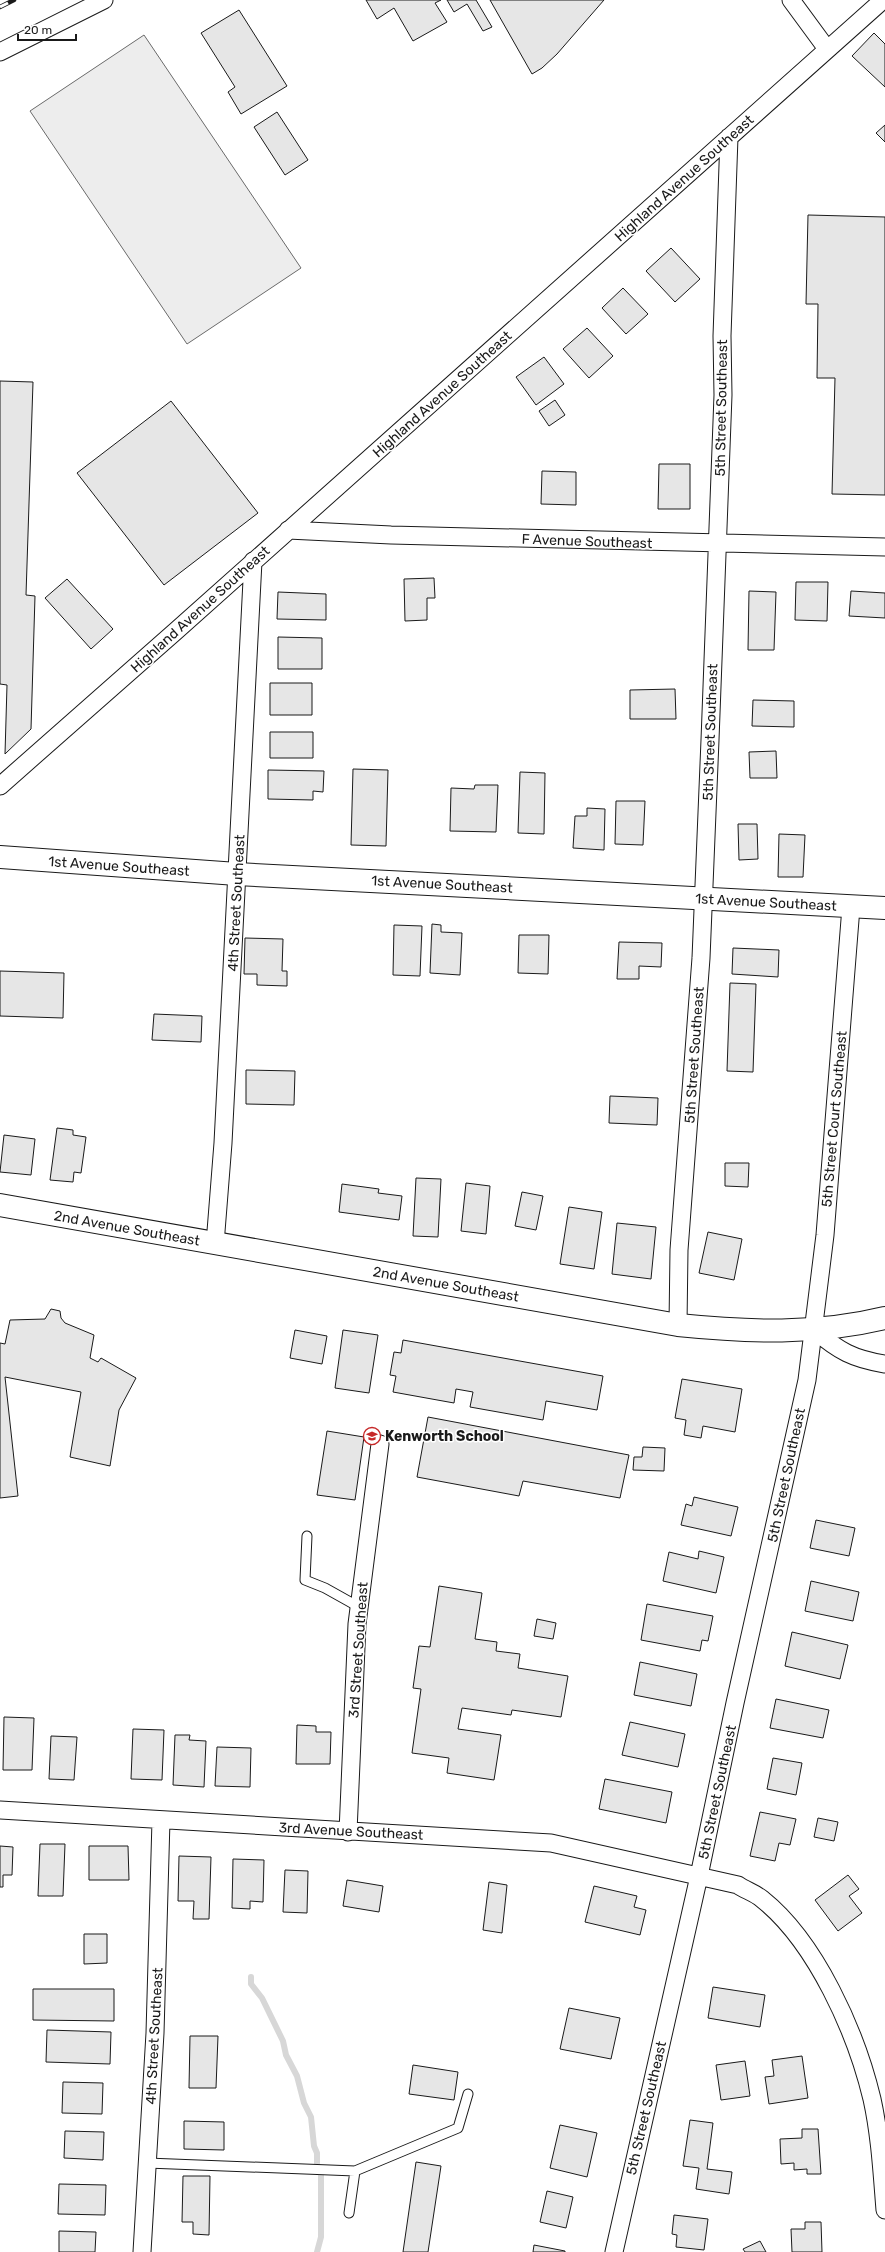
<svg xmlns="http://www.w3.org/2000/svg" width="885" height="2252" font-family="Rubik,sans-serif">
<style>
.built{fill:#ededed;stroke:#6a6a6a}
.lines{fill:none;stroke-linecap:round;stroke-linejoin:round}
.stream{stroke:#d7d7d7;stroke-width:6}
.building{fill:#e6e6e6;stroke:#1a1a1a}
.service-casing{stroke:#1a1a1a;stroke-width:11}
.minor-casing{stroke:#1a1a1a;stroke-width:19}
.primary-casing{stroke:#1a1a1a;stroke-width:24}
.service{stroke:#fff;stroke-width:9}
.minor{stroke:#fff;stroke-width:17}
.primary{stroke:#fff;stroke-width:22}
.rail-casing{stroke:#1a1a1a;stroke-width:4.5}
.rail{stroke:#fff;stroke-width:3;stroke-dasharray:9;stroke-linecap:butt}
.labels{text-anchor:middle;stroke-width:3;stroke-linejoin:round;paint-order:stroke}
.street-label{font-size:14px;fill:#1a1a1a;stroke:#fff}
.poi-label{font-size:14px;font-weight:bold;fill:#1a1a1a;stroke:#fff;text-anchor:start}
</style>
<rect width="100%" height="100%" fill="#fff"/>
<path class="built" d="M144,35L301,268L187,344L30,111Z"/>
<g class="lines">
<path class="stream" d="M251,1977V1984L262,1998L283,2041L286,2055L297,2076L304,2103L311,2117L314,2146L317,2153V2167
M317,2252L321,2237V2174"/>
</g>
<path class="building" d="M366,0H441L435,3L447,22L413,41L394,8L377,19Z
M447,0H476L492,27L483,31L467,4L454,12Z
M490,0H604L557,54L542,68L532,74Z
M239,10L287,86L241,114L228,92L235,87L201,33Z
M874,33L885,44V87L852,56Z
M277,112L308,160L285,175L254,127Z
M885,125V142L876,133Z
M808,215L885,217V495L832,494L835,378H817L818,304H806Z
M671,248L700,279L675,302L646,271Z
M623,288L648,314L626,334L602,308Z
M587,328L613,356L589,378L563,349Z
M544,357L564,384L536,405L516,377Z
M0,381L33,382L26,595L35,596L31,729L5,754L7,685L0,684Z
M555,400L565,415L549,426L539,411Z
M171,401L258,513L164,585L77,473Z
M659,464H690V509H658Z
M542,471L576,472V505L541,504Z
M434,578L435,598H427V620L405,621L404,579Z
M67,579L113,629L91,649L45,598Z
M796,582H828L827,621L795,620Z
M749,591L776,592L774,650H748Z
M851,591L885,593V618L849,616Z
M278,592L326,594V620L277,619Z
M278,637L322,638V669H278Z
M270,683H312V715H270Z
M675,689L676,719H630V690Z
M753,700L794,701V727L752,726Z
M270,732H313V758H270Z
M776,751L777,778H750L749,752Z
M353,769L388,770L386,846L351,845Z
M268,770L324,771L323,792L313,791V800L268,799Z
M520,772L545,773L544,834L518,833Z
M475,785H498L496,832L450,831L451,788L474,789Z
M616,801H645L643,845L615,844Z
M587,808L605,809L604,850L573,848L575,816H587Z
M738,824H757L758,859L739,860Z
M779,834L805,835L803,877H778Z
M432,924L441,925V932L462,933L460,975L430,973Z
M394,925L422,926L420,976L393,975Z
M519,935H549L548,974L518,973Z
M245,938L283,939L282,971H287V986L257,985V974H244Z
M619,942L662,943L661,967L639,966V979H617Z
M733,948L779,950L778,977L732,974Z
M0,971L64,973L63,1018L0,1016Z
M730,983L756,984L753,1072L727,1071Z
M154,1014L202,1016L201,1042L152,1040Z
M246,1070L295,1071L294,1105L246,1104Z
M610,1096L658,1098L657,1125L609,1123Z
M57,1128L73,1130V1135L86,1137L81,1173L74,1172L73,1182L50,1180Z
M4,1135L35,1139L31,1175L0,1172Z
M725,1163H749L748,1187L725,1186Z
M416,1178L441,1179L438,1237L413,1236Z
M466,1183L490,1186L486,1234L461,1231Z
M342,1184L379,1189L378,1193L402,1196L399,1220L339,1212Z
M522,1192L543,1196L536,1230L515,1226Z
M569,1207L602,1212L594,1269L560,1264Z
M617,1223L656,1227L651,1279L612,1274Z
M708,1232L742,1239L734,1280L699,1273Z
M51,1309L60,1311L61,1318L65,1323L94,1335L90,1358L98,1362L101,1358L136,1378L119,1410L110,1466L70,1457L81,1392L5,1377L18,1496L0,1498V1343L5,1344L10,1320L45,1319Z
M295,1330L327,1336L322,1364L290,1358Z
M343,1330L378,1335L369,1393L335,1388Z
M403,1340L603,1376L597,1410L546,1401L543,1420L470,1407L473,1392L456,1389L454,1403L393,1392L396,1376L390,1375L394,1352L401,1353Z
M682,1379L742,1389L735,1432L703,1426L701,1438L684,1435L686,1420L675,1418Z
M428,1417L629,1455L620,1498L523,1481L519,1496L417,1477Z
M327,1431L364,1437L355,1500L317,1495Z
M643,1447L665,1448L664,1471L633,1470L634,1457H642Z
M694,1497L738,1507L731,1536L681,1525L686,1504L692,1506Z
M816,1520L855,1528L849,1556L810,1548Z
M699,1551L724,1557L716,1593L663,1581L669,1552L698,1559Z
M811,1581L859,1592L853,1621L805,1611Z
M439,1586L482,1593L475,1639L497,1642L496,1651L520,1654L518,1668L568,1676L561,1717L512,1710L511,1715L462,1708L458,1729L501,1735L494,1780L447,1773L449,1758L412,1753L421,1689L413,1688L419,1646L430,1647Z
M647,1604L713,1616L708,1641L702,1640L700,1651L641,1640Z
M537,1619L556,1623L553,1639L534,1636Z
M792,1632L848,1645L840,1679L785,1666Z
M640,1662L697,1674L691,1706L634,1695Z
M776,1699L829,1710L823,1738L770,1728Z
M4,1717L34,1718L32,1770H3Z
M630,1722L685,1734L678,1767L622,1755Z
M297,1725L316,1726V1732H331L330,1764H296Z
M133,1729L164,1730L162,1780L131,1779Z
M175,1735H190L189,1740L206,1741L204,1787L173,1785Z
M51,1736L77,1737L74,1780L49,1779Z
M217,1747L251,1748L250,1787L215,1786Z
M773,1758L802,1763L796,1795L767,1789Z
M605,1779L672,1792L666,1823L599,1809Z
M760,1812L796,1819L790,1845L779,1843L775,1861L750,1856Z
M818,1818L838,1822L834,1841L814,1837Z
M40,1844H65L63,1896H38Z
M0,1846L13,1847L12,1875H3V1887H0Z
M89,1846H128L129,1880H89Z
M179,1856L211,1857L209,1919H193L194,1901H178Z
M233,1859L264,1860L263,1902L250,1901V1909L232,1908Z
M285,1870L308,1871L307,1913L283,1912Z
M848,1875L859,1889L849,1896L862,1913L838,1931L815,1900Z
M347,1880L383,1886L379,1912L343,1906Z
M489,1882L507,1885L502,1933L483,1930Z
M594,1886L637,1896L634,1907L646,1910L640,1935L585,1922Z
M84,1934H107V1963L84,1964Z
M713,1987L765,1995L760,2027L708,2018Z
M33,1989H114V2021L33,2020Z
M569,2008L620,2018L611,2059L560,2049Z
M47,2030L111,2032L110,2064L46,2062Z
M190,2036H218L216,2088H189Z
M802,2056L808,2098L769,2104L765,2077L774,2076L772,2060Z
M745,2061L750,2096L721,2100L716,2065Z
M413,2065L458,2072L454,2100L409,2094Z
M63,2082L103,2083L102,2114L62,2113Z
M690,2120L713,2123L707,2169L732,2172L729,2194L696,2189L699,2168L683,2166Z
M184,2121L224,2122V2150L184,2149Z
M560,2125L597,2133L587,2177L550,2168Z
M802,2129H818L821,2174H807V2169L794,2170V2163L781,2164L780,2139L802,2138Z
M65,2131L104,2132L103,2160L64,2158Z
M416,2162L441,2166L428,2252H403Z
M183,2176H210L209,2235L193,2234V2222H182Z
M59,2184L106,2185L105,2215L58,2214Z
M547,2191L573,2197L566,2228L540,2222Z
M674,2215L708,2219L704,2250L676,2247L677,2235L672,2234Z
M805,2222H821L822,2252H792L791,2229H805Z
M59,2231L96,2232L95,2252H59Z
M760,2241L766,2252H745L743,2249Z
M534,2245L565,2251V2252H533Z"/>
<g class="lines">
<g class="service-casing">
<path id="service" d="M307,1536L305,1580L325,1588L359,1607
M147,2163L355,2171L349,2213
M355,2171L458,2128L468,2094"/>
</g>
<g class="minor-casing">
<path id="minor" d="M791,0L827,49
M0,52L104,0
M288,530L391,535L885,547
M0,786L177,630L883,0
M215,1244L223,1143L253,561
M678,1325L679,1250L701,958L710,740L723,395L722,336L729,137
M814,1330C839,1351 853,1359 885,1364
M0,1810L551,1843L738,1885C745,1890 755,1893 762,1899C816,1942 856,2032 872,2099C880,2135 882,2173 885,2210
M348,1832L357,1624L380,1444
M142,2252L155,2033L161,1820
M614,2252L699,1876L735,1703L807,1380L825,1235L851,907"/>
</g>
<g class="primary-casing">
<path id="primary" d="M0,857L237,874L885,908
M0,1205L678,1325C748,1332 816,1335 885,1318"/>
</g>
<use href="#service" class="service"/>
<use href="#minor" class="minor"/>
<use href="#primary" class="primary"/>
<g class="rail-casing">
<path id="rail" d="M0,7L14,0"/>
</g>
<use href="#rail" class="rail"/>
</g>
<defs>
<g id="school-ring" transform="scale(0.9)"><circle r="9.5" fill="#fff" stroke="#c62828" stroke-width="1.5"/><path d="M0-5L7-2L0 1L-7-2ZM-4 1L0 2.5L4 1V4Q0 6-4 4Z" fill="#c62828"/></g>
</defs>
<g fill-rule="evenodd">
<use href="#school-ring" x="372" y="1436"/>
</g>
<g class="labels">
<g class="street-label">
<text transform="translate(684 178) rotate(-42)" y="5">Highland Avenue Southeast</text>
<text transform="translate(442 394) rotate(-42)" y="5">Highland Avenue Southeast</text>
<text transform="translate(721 408) rotate(-89)" y="5">5th Street Southeast</text>
<text transform="translate(587 541) rotate(2)" y="5">F Avenue Southeast</text>
<text transform="translate(200 609) rotate(-42)" y="5">Highland Avenue Southeast</text>
<text transform="translate(710 732) rotate(-88)" y="5">5th Street Southeast</text>
<text transform="translate(119 866) rotate(4)" y="5">1st Avenue Southeast</text>
<text transform="translate(442 884) rotate(3)" y="5">1st Avenue Southeast</text>
<text transform="translate(766 902) rotate(3)" y="5">1st Avenue Southeast</text>
<text transform="translate(236 903) rotate(-87)" y="5">4th Street Southeast</text>
<text transform="translate(694 1055) rotate(-86)" y="5">5th Street Southeast</text>
<text transform="translate(834 1119) rotate(-85)" y="5">5th Street Court Southeast</text>
<text transform="translate(127 1228) rotate(10)" y="5">2nd Avenue Southeast</text>
<text transform="translate(446 1284) rotate(10)" y="5">2nd Avenue Southeast</text>
<text transform="translate(786 1475) rotate(-78)" y="5">5th Street Southeast</text>
<text transform="translate(358 1650) rotate(-86)" y="5">3rd Street Southeast</text>
<text transform="translate(717 1792) rotate(-78)" y="5">5th Street Southeast</text>
<text transform="translate(351 1831) rotate(3)" y="5">3rd Avenue Southeast</text>
<text transform="translate(154 2036) rotate(-87)" y="5">4th Street Southeast</text>
<text transform="translate(646 2108) rotate(-77)" y="5">5th Street Southeast</text>
</g>
<g class="poi-label">
<text x="385" y="1441">Kenworth School</text>
</g>
</g>
<path d="M18 34v6h58v-6" fill="none" stroke="#1a1a1a" stroke-width="2"/>
<text x="24" y="34" font-size="12" fill="#1a1a1a" stroke="#ffffff" stroke-width="3" paint-order="stroke">20 m</text>
</svg>
